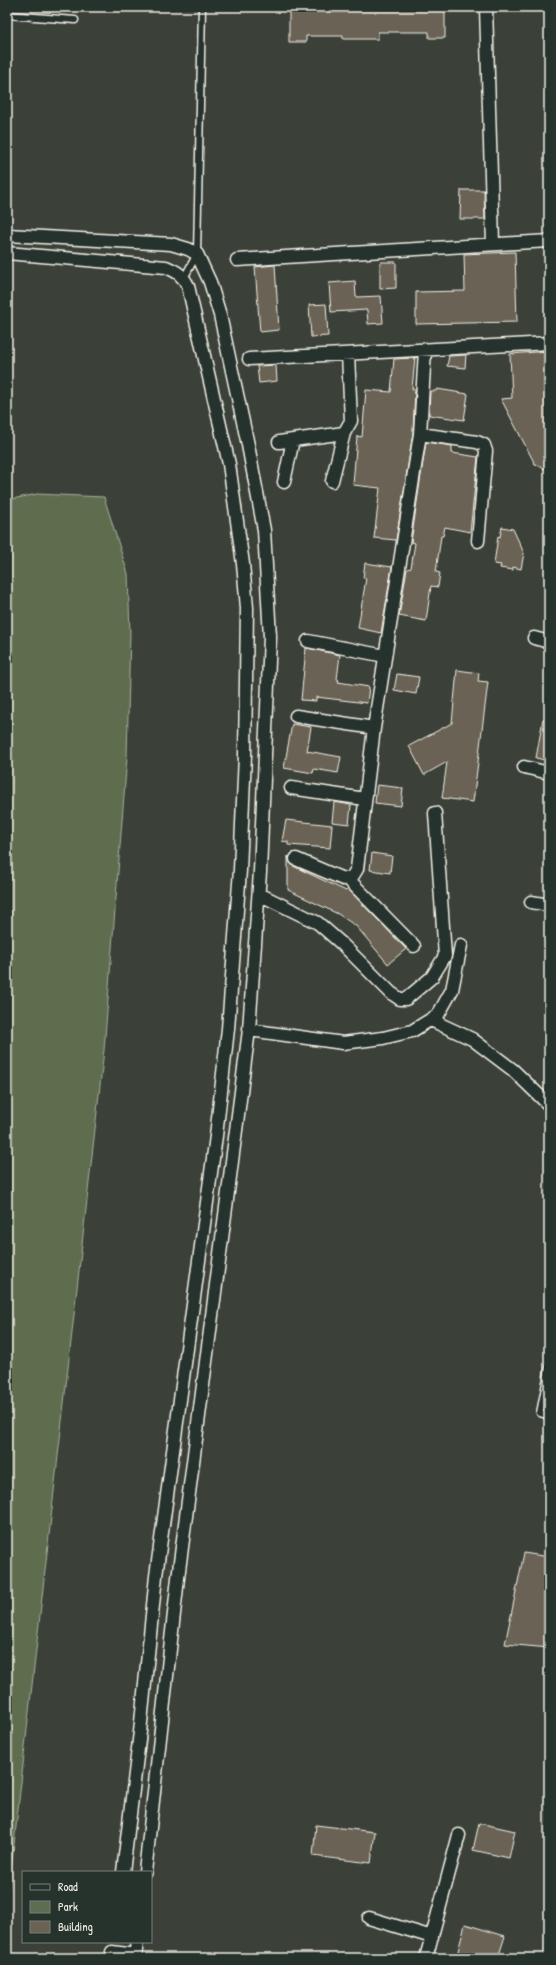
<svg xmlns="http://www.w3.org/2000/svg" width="556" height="1965" font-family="'Patrick Hand',sans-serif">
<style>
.green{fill:#5e6d50;stroke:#a9af9c}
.building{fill:#6b6254;stroke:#f4f1e8}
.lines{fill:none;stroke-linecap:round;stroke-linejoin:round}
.lane-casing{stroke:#f4f1e8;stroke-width:9}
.street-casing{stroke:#f4f1e8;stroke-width:15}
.lane{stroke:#26332d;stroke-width:6}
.street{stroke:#26332d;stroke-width:12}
</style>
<rect width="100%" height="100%" fill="#3b4139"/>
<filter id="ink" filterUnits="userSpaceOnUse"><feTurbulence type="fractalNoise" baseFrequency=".025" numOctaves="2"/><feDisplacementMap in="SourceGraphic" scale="8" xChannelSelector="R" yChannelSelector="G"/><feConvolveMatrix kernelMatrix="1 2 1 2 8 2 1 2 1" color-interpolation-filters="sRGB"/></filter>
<g filter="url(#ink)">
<path class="green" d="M37,494L104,497L128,574L130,633L127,757L104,1050L7,1906V500Z"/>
<path class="building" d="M289,7H445V38H429V32H378V39H343V36H306V42H289Z
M461,190H484L485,219H460Z
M515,252L517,322L416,324V292L465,291L464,254Z
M380,262H396V288L380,289Z
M275,265L279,330L260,332L255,267Z
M355,281L356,297L381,296L383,323L368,324L367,310L331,312L329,283Z
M326,304L328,336L311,337L309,305Z
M549,351V471L535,464L501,399L512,398L510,354Z
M466,355L465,368L447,366L449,356Z
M415,358L412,389H415L413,433L396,540L374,538L380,488L353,485L357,436L362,437L366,390L391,392L394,359Z
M276,365L277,381L259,383L257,366Z
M437,389L468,394L464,420L429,415L430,391H436Z
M426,442L452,446V453L478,457L470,532L445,527L443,536H441L436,572L440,573L438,587L431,586L426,621L399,616L407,569L411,568L415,543L411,542Z
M502,527L513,529L524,553L521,569L513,567V570L500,568L501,565L494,564L498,536L500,537Z
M365,563L392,567L381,633L358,628L366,578H363Z
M306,648L340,655L337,679L339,680L338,682L369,687L367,703L316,697V701L301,700Z
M457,670L479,673L478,681L488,682L473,802L442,798L447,762L424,775L409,746L452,723Z
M397,674L419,677L416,694L394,690Z
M543,719H549V761L536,758Z
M292,724L311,727L307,751L341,757L338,773L314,769L313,773L284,768Z
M377,785L403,788L401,806L375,803Z
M334,802L351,805L349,824L332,822Z
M286,820L332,825L330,848L288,845V842L282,841Z
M372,853L392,856L390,873L370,870Z
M288,856L290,863L293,866L346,891L348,889L406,949L388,964L356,926L338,914L288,890Z
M524,1553L549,1557V1648L505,1644Z
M479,1823L515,1831L509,1858L473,1850Z
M316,1825L375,1832L371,1863L313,1856Z
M465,1924L505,1936L498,1958H468L457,1955Z"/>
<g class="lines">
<g class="lane-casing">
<path id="lane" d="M7,15L75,20
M184,278L197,254L202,7
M549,1367L540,1413L549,1416"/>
</g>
<g class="street-casing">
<path id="street" d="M486,7L493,243
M7,235L171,244L188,249L197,254L210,282L220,315L248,445L264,530L270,637L260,872L249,1030L178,1578L145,1872
M7,253L166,267C176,271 183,275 188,286L229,464L243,564L247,608L245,755L240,870L228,1029L216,1136L156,1576L140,1732L123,1872
M237,260L549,241
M249,359L549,343
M420,434L477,442L484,445L486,451L478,541
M279,442L344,433
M332,481L344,433L351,421L348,354
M284,482L293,440
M534,638L549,642
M308,641L385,656
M296,716L374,728
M524,767L549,773
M291,788L365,799
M296,859L343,879L352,877L357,869L374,728L420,434L425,350
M348,879L414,946
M259,894L318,923L342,944L391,993L400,999H406L432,977L445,956L435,813
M531,902L549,905
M431,1020L472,1039L513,1070L549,1105
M249,1030L343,1043L383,1038L412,1031L438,1015L452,990L461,945
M369,1918L432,1937
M112,1952L136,1955
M135,1958L137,1942
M426,1958L459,1835"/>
</g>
<use href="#lane" class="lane"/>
<use href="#street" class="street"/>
</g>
</g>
<rect width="556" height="1965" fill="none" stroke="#26332d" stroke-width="24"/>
<rect x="12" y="12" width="532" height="1941" fill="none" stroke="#f4f1e8" stroke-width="1.5" filter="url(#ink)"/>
<rect x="22" y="1871" width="130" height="72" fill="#26332d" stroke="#787f78"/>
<rect x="30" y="1884" width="20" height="6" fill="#26332d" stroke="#787f78"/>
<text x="58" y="1891" font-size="12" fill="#f4f1e8">Road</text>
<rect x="30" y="1901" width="20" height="12" fill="#5e6d50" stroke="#787f78"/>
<text x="58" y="1911" font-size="12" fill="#f4f1e8">Park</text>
<rect x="30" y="1921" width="20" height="12" fill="#6b6254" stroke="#787f78"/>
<text x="58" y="1931" font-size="12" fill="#f4f1e8">Building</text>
</svg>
